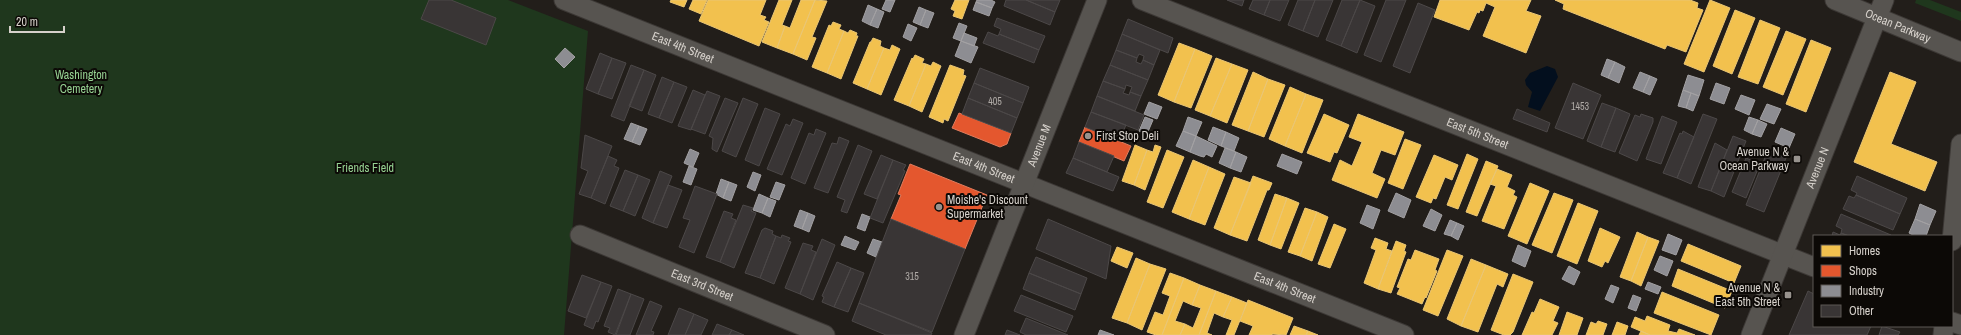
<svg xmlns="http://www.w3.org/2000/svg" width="1961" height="335" font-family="'Archivo Narrow',sans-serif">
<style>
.green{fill:#1f371d}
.water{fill:#030f1e}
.homes{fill:#f2c14e;stroke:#eac674}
.shops{fill:#e4572e;stroke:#e07c5d}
.industry{fill:#8d8d92;stroke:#a3a1a3}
.building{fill:#393535;stroke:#4c4848}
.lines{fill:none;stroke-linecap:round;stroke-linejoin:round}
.minor-casing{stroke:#3c3835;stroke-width:21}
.minor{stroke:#575450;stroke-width:19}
.poi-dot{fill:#97928d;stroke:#0c0906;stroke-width:1.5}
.labels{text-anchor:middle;stroke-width:4;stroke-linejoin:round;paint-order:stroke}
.number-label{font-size:10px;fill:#afaaa6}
.street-label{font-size:12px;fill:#d6d1cb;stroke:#0c0906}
.park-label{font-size:12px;fill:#96d292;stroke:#0c0906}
.poi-label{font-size:12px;fill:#d6d1cb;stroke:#0c0906;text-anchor:start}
</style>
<rect width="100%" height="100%" fill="#221e1a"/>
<path class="green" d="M0,0H508L588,31L564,335H0Z
M1916,0H1930L1961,12V21L1915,3Z"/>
<path class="water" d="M1547,66L1555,69L1558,77L1540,111L1528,107L1532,92L1526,85L1525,80L1530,73Z"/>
<path class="homes" d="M671,0H687L684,7L670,2Z
M693,0H707L701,14L689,9Z
M708,0H766L760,15L766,17L764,20L769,22L759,46L699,21Z
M779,0H792L782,25L785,26L777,48L762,42Z
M801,0H815L793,54L777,48L785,26L790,28Z
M815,0L827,1L812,37L816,38L807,60L793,54Z
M955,0H969L962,19L953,16L955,11L951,9Z
M1440,0H1531L1526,11L1541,16L1526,53L1483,36L1495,7L1486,3L1483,11L1480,10L1479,13L1477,12L1469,30L1434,17Z
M1555,0H1690L1698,3L1697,8L1703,10L1686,52L1667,45L1665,49L1563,9L1564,4Z
M1710,0L1730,8L1704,72L1684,64Z
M1735,10L1755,18L1732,74L1713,66Z
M1760,20L1780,28L1758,84L1738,77Z
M833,22L841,25L839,29L844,31L827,73L812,67L829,25L831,26Z
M850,30L857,33L856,36H858L841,79L827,73L844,31L848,33Z
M1786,31L1806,39L1783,95L1763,87Z
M873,38L881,41L880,46L884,48L867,89L853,83L870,42H871Z
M1811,40L1831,48L1806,112L1786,104Z
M1179,43L1195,49L1174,102L1158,95Z
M892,45L900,49L881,95L867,89L884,48L890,50Z
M1195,49L1212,56L1191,108L1174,102Z
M915,55L924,59L922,63L926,64L909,106L894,100L912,58L913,59Z
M1216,58L1232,64L1210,116L1195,110Z
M933,62L941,66L922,112L909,106L926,64L931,66Z
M1232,64L1248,70L1227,123L1210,116Z
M950,65L964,70L963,75L966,76L948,121L944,119L943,123L929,117Z
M1253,72L1268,79L1248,131L1232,125Z
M1890,72L1916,82L1891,144L1937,162L1925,191L1854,162Z
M1268,79L1285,85L1264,137L1248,131Z
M1290,87L1306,94L1285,146L1269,139Z
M1306,94L1323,100L1302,153L1285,146Z
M1324,114L1349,125L1337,153L1334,152L1330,162L1307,153Z
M1358,114L1404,132L1395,155L1381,150L1372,173L1385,179L1377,198L1332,180L1340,160L1352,166L1362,142L1349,137Z
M1405,139L1421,145L1403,189L1388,183Z
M1135,145L1147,150L1134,185L1122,181Z
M1155,145L1161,147L1145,190L1134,185L1147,150L1153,152Z
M1167,150L1184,157L1163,208L1147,202Z
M1467,154L1478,159L1458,209L1447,205Z
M1434,155L1458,165L1452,180L1445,177L1436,199L1433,198L1431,203L1416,197Z
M1193,160L1209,167L1189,219L1172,212Z
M1486,161L1498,166L1477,216L1466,212Z
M1209,167L1225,174L1205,225L1189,219Z
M1497,169L1512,175L1507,187L1515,191L1513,195L1517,197L1504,229L1482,221L1496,186L1490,184Z
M1253,176L1272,183L1269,190H1267L1247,241L1230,235Z
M1234,177L1251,183L1230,235L1214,228Z
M1530,183L1549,191L1527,244L1508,236Z
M1554,193L1573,200L1552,253L1532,245Z
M1275,194L1287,198L1270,245L1258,240Z
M1287,198L1299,203L1281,249L1270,245Z
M1578,203L1598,211L1577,264L1557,256Z
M1305,208L1317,212L1300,256L1288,252Z
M1317,212L1328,217L1312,261L1300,256Z
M1334,224L1346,229L1330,268L1318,264Z
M1600,228L1620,237L1608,263L1605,261L1602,267L1588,261Z
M1637,232L1648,237L1631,281L1620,277Z
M1648,237L1659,241L1641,286L1631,281Z
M1375,238L1388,243L1386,249L1392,251L1378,289L1364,283L1376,250L1371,248Z
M1396,241L1406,245L1404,251L1406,252L1391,293L1378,289Z
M1688,244L1741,266L1734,283L1681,261Z
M1117,247L1133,253L1127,268L1111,261Z
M1415,250L1439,259L1435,270L1437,271L1426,298L1425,297L1422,304L1397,294L1400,288L1397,287L1408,259L1411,260Z
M1447,250L1463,256L1438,316L1423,310Z
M1136,258L1150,264L1127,323L1112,318Z
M1471,259L1486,265L1461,326L1447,319Z
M1150,264L1166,269L1142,330L1127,323Z
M1486,265L1508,274L1503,287L1497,284L1478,332L1461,326Z
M1678,269L1732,291L1725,308L1672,286Z
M1170,273L1184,278L1162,335H1156L1147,332L1155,312L1163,315L1170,296L1162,293Z
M1513,274L1533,282L1513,332L1510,335H1504L1491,330Z
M1184,278L1200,285L1192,305L1183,301L1175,321L1185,324L1180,335H1162Z
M1200,285L1216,291L1199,335H1180L1185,324L1193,328L1201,308L1192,305Z
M1216,291L1232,297L1223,317L1214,313L1207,333L1212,335H1199Z
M1662,292L1719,315L1711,335L1654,313Z
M1232,297L1247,303L1234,335H1226L1232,320L1223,317Z
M1540,299L1559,307L1553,321L1558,323L1552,335H1522L1532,312L1534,313Z
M1248,300L1293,318L1286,335L1272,334V335H1249L1253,326L1240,321Z
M1567,312L1583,318L1577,335H1559Z
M1647,316L1670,325L1668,331L1677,333L1679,329L1695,335H1650L1631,327L1635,317L1645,321Z
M1598,321L1607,324L1603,335H1586L1591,322L1596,324Z
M1617,322L1628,326L1625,335H1612Z
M1294,326L1308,331L1306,335H1290Z
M1308,331L1318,335H1306Z
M1641,331L1650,335H1639Z"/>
<path class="shops" d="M959,113L1011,133L1007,144L1000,147L952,128Z
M1085,127L1131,146L1124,161L1079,142Z
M910,164L987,195L965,249L891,219L901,195L898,194Z"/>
<path class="industry" d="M886,0H895L890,12L882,9Z
M977,0H991L995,2L992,8L976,2Z
M976,2L992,8L989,16L973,10Z
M868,5L877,9L870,25L862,21Z
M919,7L926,10L920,25L913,22Z
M877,9L884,12L878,28L870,25Z
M926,10L934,13L928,28L920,25Z
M959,23L967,26L961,41L953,38Z
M908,24L917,28L911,41L903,37Z
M964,33L977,38L974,46L961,41Z
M961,41L978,47L971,63L955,56Z
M565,48L575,57L564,68L555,59Z
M1607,59L1615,62L1608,78L1601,75Z
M1615,62L1625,67L1619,83L1608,78Z
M1640,72L1650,76L1643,92L1633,88Z
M1688,75L1704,80L1699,96L1683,90Z
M1650,76L1657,79L1650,95L1643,92Z
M1716,83L1730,88L1724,104L1710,99Z
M1683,90L1691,93L1686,108L1678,106Z
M1691,93L1699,96L1693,111L1686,108Z
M1741,95L1755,100L1749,115L1735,109Z
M1149,102L1162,107L1157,119L1144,114Z
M1767,104L1781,109L1774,124L1760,119Z
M1145,117L1153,120L1147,134L1139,131Z
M1188,117L1202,122L1196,136L1183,131Z
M1749,117L1758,120L1752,134L1744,130Z
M1758,120L1767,124L1761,137L1752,134Z
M631,123L639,126L632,142L624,139Z
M639,126L647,129L640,145L632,142Z
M1213,127L1226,132L1221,146L1208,140Z
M1781,128L1795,134L1789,148L1775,142Z
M1183,131L1196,136L1190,152L1176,146Z
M1226,132L1239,138L1234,151L1221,146Z
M1196,136L1217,146L1212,157L1206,154L1204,157L1200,156L1190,152Z
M1225,148L1236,152L1230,168L1219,163Z
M690,149L699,153L693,167L684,163Z
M1236,152L1247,157L1241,172L1230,168Z
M1282,154L1302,162L1297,174L1277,166Z
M689,166L697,169L691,185L683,182Z
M753,172L761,175L755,191L747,187Z
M721,179L729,182L723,198L716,194Z
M729,182L737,185L731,201L723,198Z
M776,182L785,185L779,200L770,197Z
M1396,193L1411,200L1404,218L1388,211Z
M759,194L768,198L762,213L753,210Z
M768,198L776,201L770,217L762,213Z
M1920,204L1936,211L1930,225L1915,219Z
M1367,205L1380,210L1373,229L1360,223Z
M1431,209L1442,215L1435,231L1423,226Z
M800,210L808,213L802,229L794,226Z
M808,213L815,216L809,232L802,229Z
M862,214L870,217L865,231L857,228Z
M1915,219L1930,225L1926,236H1915L1909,233Z
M1450,220L1457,223L1451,236L1444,234Z
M1457,223L1464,226L1458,240L1451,236Z
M1668,234L1682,240L1676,255L1662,250Z
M845,236L859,242L855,250L841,245Z
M873,239L882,242L876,257L867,253Z
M1518,245L1531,251L1525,267L1512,261Z
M1660,256L1673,261L1667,276L1654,270Z
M1569,266L1580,272L1574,285L1562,279Z
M1648,282L1661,287L1658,294L1645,289Z
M1611,285L1619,288L1613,303L1605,299Z
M1633,295L1641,298L1636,311L1628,308Z
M1100,330L1114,335H1098Z"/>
<path class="building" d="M429,0H451L496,18L486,45L421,19Z
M1006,0H1026L1055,12L1050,25L1004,6Z
M1026,0H1060L1055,12Z
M1227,0H1244L1242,6Z
M1253,0H1270L1264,15L1249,9Z
M1270,0H1289L1280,21L1264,15Z
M1298,0H1315L1303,31L1288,25Z
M1315,0H1333L1318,37L1303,31Z
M1342,0H1360L1341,46L1326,40Z
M1360,0L1375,6L1357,53L1341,46Z
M1386,0H1406L1381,62L1364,55Z
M1418,3L1435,10L1410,73L1393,66Z
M997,18L1045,36L1039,50L999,34L1001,29L994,26Z
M1128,19L1173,38L1168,53L1122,34Z
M988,32L998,36L999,34L1039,50L1034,63L983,43Z
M1122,34L1160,50L1154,65L1143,60L1144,56L1139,54L1137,58L1116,50Z
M1116,50L1137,58L1136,62L1141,64L1143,60L1154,65L1148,80L1110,65Z
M600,53L612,58L598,94L586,89Z
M612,58L626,63L612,99L598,94Z
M631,65L644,70L624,121L611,116Z
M1110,65L1148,80L1141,96L1130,92L1132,87L1126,85L1125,89L1103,81Z
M980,68L1029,87L1023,103L974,83Z
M644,70L656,75L642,111L629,106Z
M662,77L674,82L659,118L648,114Z
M1103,81L1125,89L1123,93L1129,95L1130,92L1141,96L1135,111L1097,96Z
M674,82L687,87L672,123L659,118Z
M974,83L1023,103L1017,118L968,98Z
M1573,83L1601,95L1583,139L1555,128Z
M693,90L705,95L691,130L678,126Z
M707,91L720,96L705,134L691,129Z
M1097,96L1144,115L1138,130L1091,112Z
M725,98L738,103L717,152L712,149L713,138L709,136Z
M743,98L758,104L736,157L722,151Z
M968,98L1017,118L1011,133L962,114Z
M1602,103L1616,108L1601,147L1587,141Z
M765,108L780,114L759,166L745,160Z
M1616,108L1630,114L1615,152L1601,147Z
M1517,109L1550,123L1547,132L1513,119Z
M1091,112L1126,125L1119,141L1085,127Z
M1641,114L1653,118V122L1637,161L1619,153L1635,115L1640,117Z
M1703,114L1717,119L1691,184L1677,178Z
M1662,116L1677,122L1661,164L1646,159Z
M793,119L803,123L782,175L767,169L786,124L790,126Z
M816,129L826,133L805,184L791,178L809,133L814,135Z
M1683,131L1694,137L1677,178L1663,173L1680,133L1682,134Z
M585,135L612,146L591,198L579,194L588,171L581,168Z
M1733,136L1746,141L1724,197L1711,191Z
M839,137L849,141L828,193L814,188L832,143L837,144Z
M1079,142L1114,156L1107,172L1073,158Z
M1715,143L1727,150L1711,191L1698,187Z
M858,145L872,151L847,213L841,211L845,200L837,197Z
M1768,150L1786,158L1764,212L1746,205Z
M881,155L893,160L877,199L864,194Z
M608,156L617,160L614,166L619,168L605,204L591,198Z
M1073,158L1119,177L1113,191L1066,173Z
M1746,158L1760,164L1746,198L1732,192Z
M893,160L906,165L903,170L905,171L883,223L870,218Z
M625,170L638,175L623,211L610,206Z
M660,171L672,176L653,223L642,218Z
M638,175L650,180L635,216L623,211Z
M1857,176L1907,198L1900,214L1856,195L1857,193L1851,190Z
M668,185L682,190L667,228L653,223Z
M695,186L717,194L694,253L679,247L690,220L683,218Z
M1856,195L1900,214L1893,230L1843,209L1849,196L1854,198Z
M743,205L753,208L751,211L756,213L734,268L720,262Z
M724,211L733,214L731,218L736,220L720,262L706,257Z
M1841,214L1891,235V236H1849L1841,233L1842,229L1836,226Z
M891,219L965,249L932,332L859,303Z
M1048,219L1111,246L1106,279L1036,249Z
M765,228L773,231L772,234L776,236L760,278L745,273L762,230Z
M1833,232L1840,235L1841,233L1849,236H1832Z
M782,235L790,238L788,241L791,242L774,284L760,278L776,236L781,238Z
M822,239L835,245L813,300L800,294Z
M803,243L813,246L811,250L816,252L800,294L785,288Z
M1036,257L1087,278L1081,294L1029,273Z
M837,262L851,268L834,307L822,302L824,297L822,296Z
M851,268L864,273L848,312L834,307Z
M1029,273L1081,294L1075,310L1023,289Z
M582,275L601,282L586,318L568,311Z
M601,282L612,286L598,322L596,321L593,329L584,325Z
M618,289L631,294L615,335L608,332L610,328L604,326Z
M1808,291L1814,294V326H1871L1867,335H1789Z
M631,294L644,299L630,335H616Z
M1021,295L1073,316L1066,332L1014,311Z
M650,301L662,306L651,331L654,332L653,335H636Z
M859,303L932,333L931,335H886L852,321Z
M679,308L694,314L685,335H668Z
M694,314L708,320L701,335H685Z
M1026,318L1068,335H1026L1020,332Z
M717,324L732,330L729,335H712Z
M1882,326L1900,332L1898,335H1879Z
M732,330L744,335H729Z
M1007,330L1020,335H1005Z"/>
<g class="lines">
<g class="minor-casing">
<g id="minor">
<path id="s1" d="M564,0L1404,335"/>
<path id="s2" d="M1142,0L1814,267"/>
<path id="s3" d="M1835,0L1961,52"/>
<path id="s4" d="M580,235L825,335"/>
<path d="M1952,241L1961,144"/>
<path d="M1952,322L1961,325"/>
<path id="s5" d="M964,335L1097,0"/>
<path id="s6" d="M1751,335L1884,0"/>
<path d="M1943,335L1944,326"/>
</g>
</g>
<use href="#minor" class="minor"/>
</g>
<g class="poi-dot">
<circle cx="1088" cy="136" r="4"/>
<rect x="1793" y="155" width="8" height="8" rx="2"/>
<circle cx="939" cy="207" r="4"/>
<rect x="1784" y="291" width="8" height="8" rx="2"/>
</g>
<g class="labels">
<g class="number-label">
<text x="995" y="105">405</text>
<text x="1580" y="110">1453</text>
<text x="912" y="280">315</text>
</g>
<g class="street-label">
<text dy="4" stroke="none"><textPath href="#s3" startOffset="68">Ocean Parkway</textPath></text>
<text dy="4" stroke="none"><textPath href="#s1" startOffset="128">East 4th Street</textPath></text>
<text dy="4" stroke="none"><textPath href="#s2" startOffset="361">East 5th Street</textPath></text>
<text dy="4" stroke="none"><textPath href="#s5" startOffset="204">Avenue M</textPath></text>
<text dy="4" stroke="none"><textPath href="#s6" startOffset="180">Avenue N</textPath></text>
<text dy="4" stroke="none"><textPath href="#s1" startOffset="452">East 4th Street</textPath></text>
<text dy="4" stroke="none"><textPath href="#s4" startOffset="132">East 3rd Street</textPath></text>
<text dy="4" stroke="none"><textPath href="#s1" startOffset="776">East 4th Street</textPath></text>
</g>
<g class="park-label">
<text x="81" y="79">Washington<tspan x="81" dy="14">Cemetery</tspan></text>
<text x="365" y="172">Friends Field</text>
</g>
<g class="poi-label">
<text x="1096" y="140">First Stop Deli</text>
<text x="1789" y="156" text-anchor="end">Avenue N &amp;<tspan x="1789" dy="14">Ocean Parkway</tspan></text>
<text x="947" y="204">Moishe's Discount<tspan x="947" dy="14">Supermarket</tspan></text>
<text x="1780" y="292" text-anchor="end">Avenue N &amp;<tspan x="1780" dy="14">East 5th Street</tspan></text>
</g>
</g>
<rect x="1813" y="235" width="140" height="92" fill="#0c0906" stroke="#5d5955"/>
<rect x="1821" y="245" width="20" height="12" fill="#f2c14e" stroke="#5d5955"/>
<text x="1849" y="255" font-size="12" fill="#d6d1cb">Homes</text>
<rect x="1821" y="265" width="20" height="12" fill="#e4572e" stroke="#5d5955"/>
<text x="1849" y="275" font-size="12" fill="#d6d1cb">Shops</text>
<rect x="1821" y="285" width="20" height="12" fill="#8d8d92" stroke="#5d5955"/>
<text x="1849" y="295" font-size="12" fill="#d6d1cb">Industry</text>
<rect x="1821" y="305" width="20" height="12" fill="#393535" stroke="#5d5955"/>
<text x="1849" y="315" font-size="12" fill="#d6d1cb">Other</text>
<path d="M10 26v6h54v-6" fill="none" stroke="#d6d1cb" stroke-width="2"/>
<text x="16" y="26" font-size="12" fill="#d6d1cb" stroke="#0c0906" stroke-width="3" paint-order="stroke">20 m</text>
</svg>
